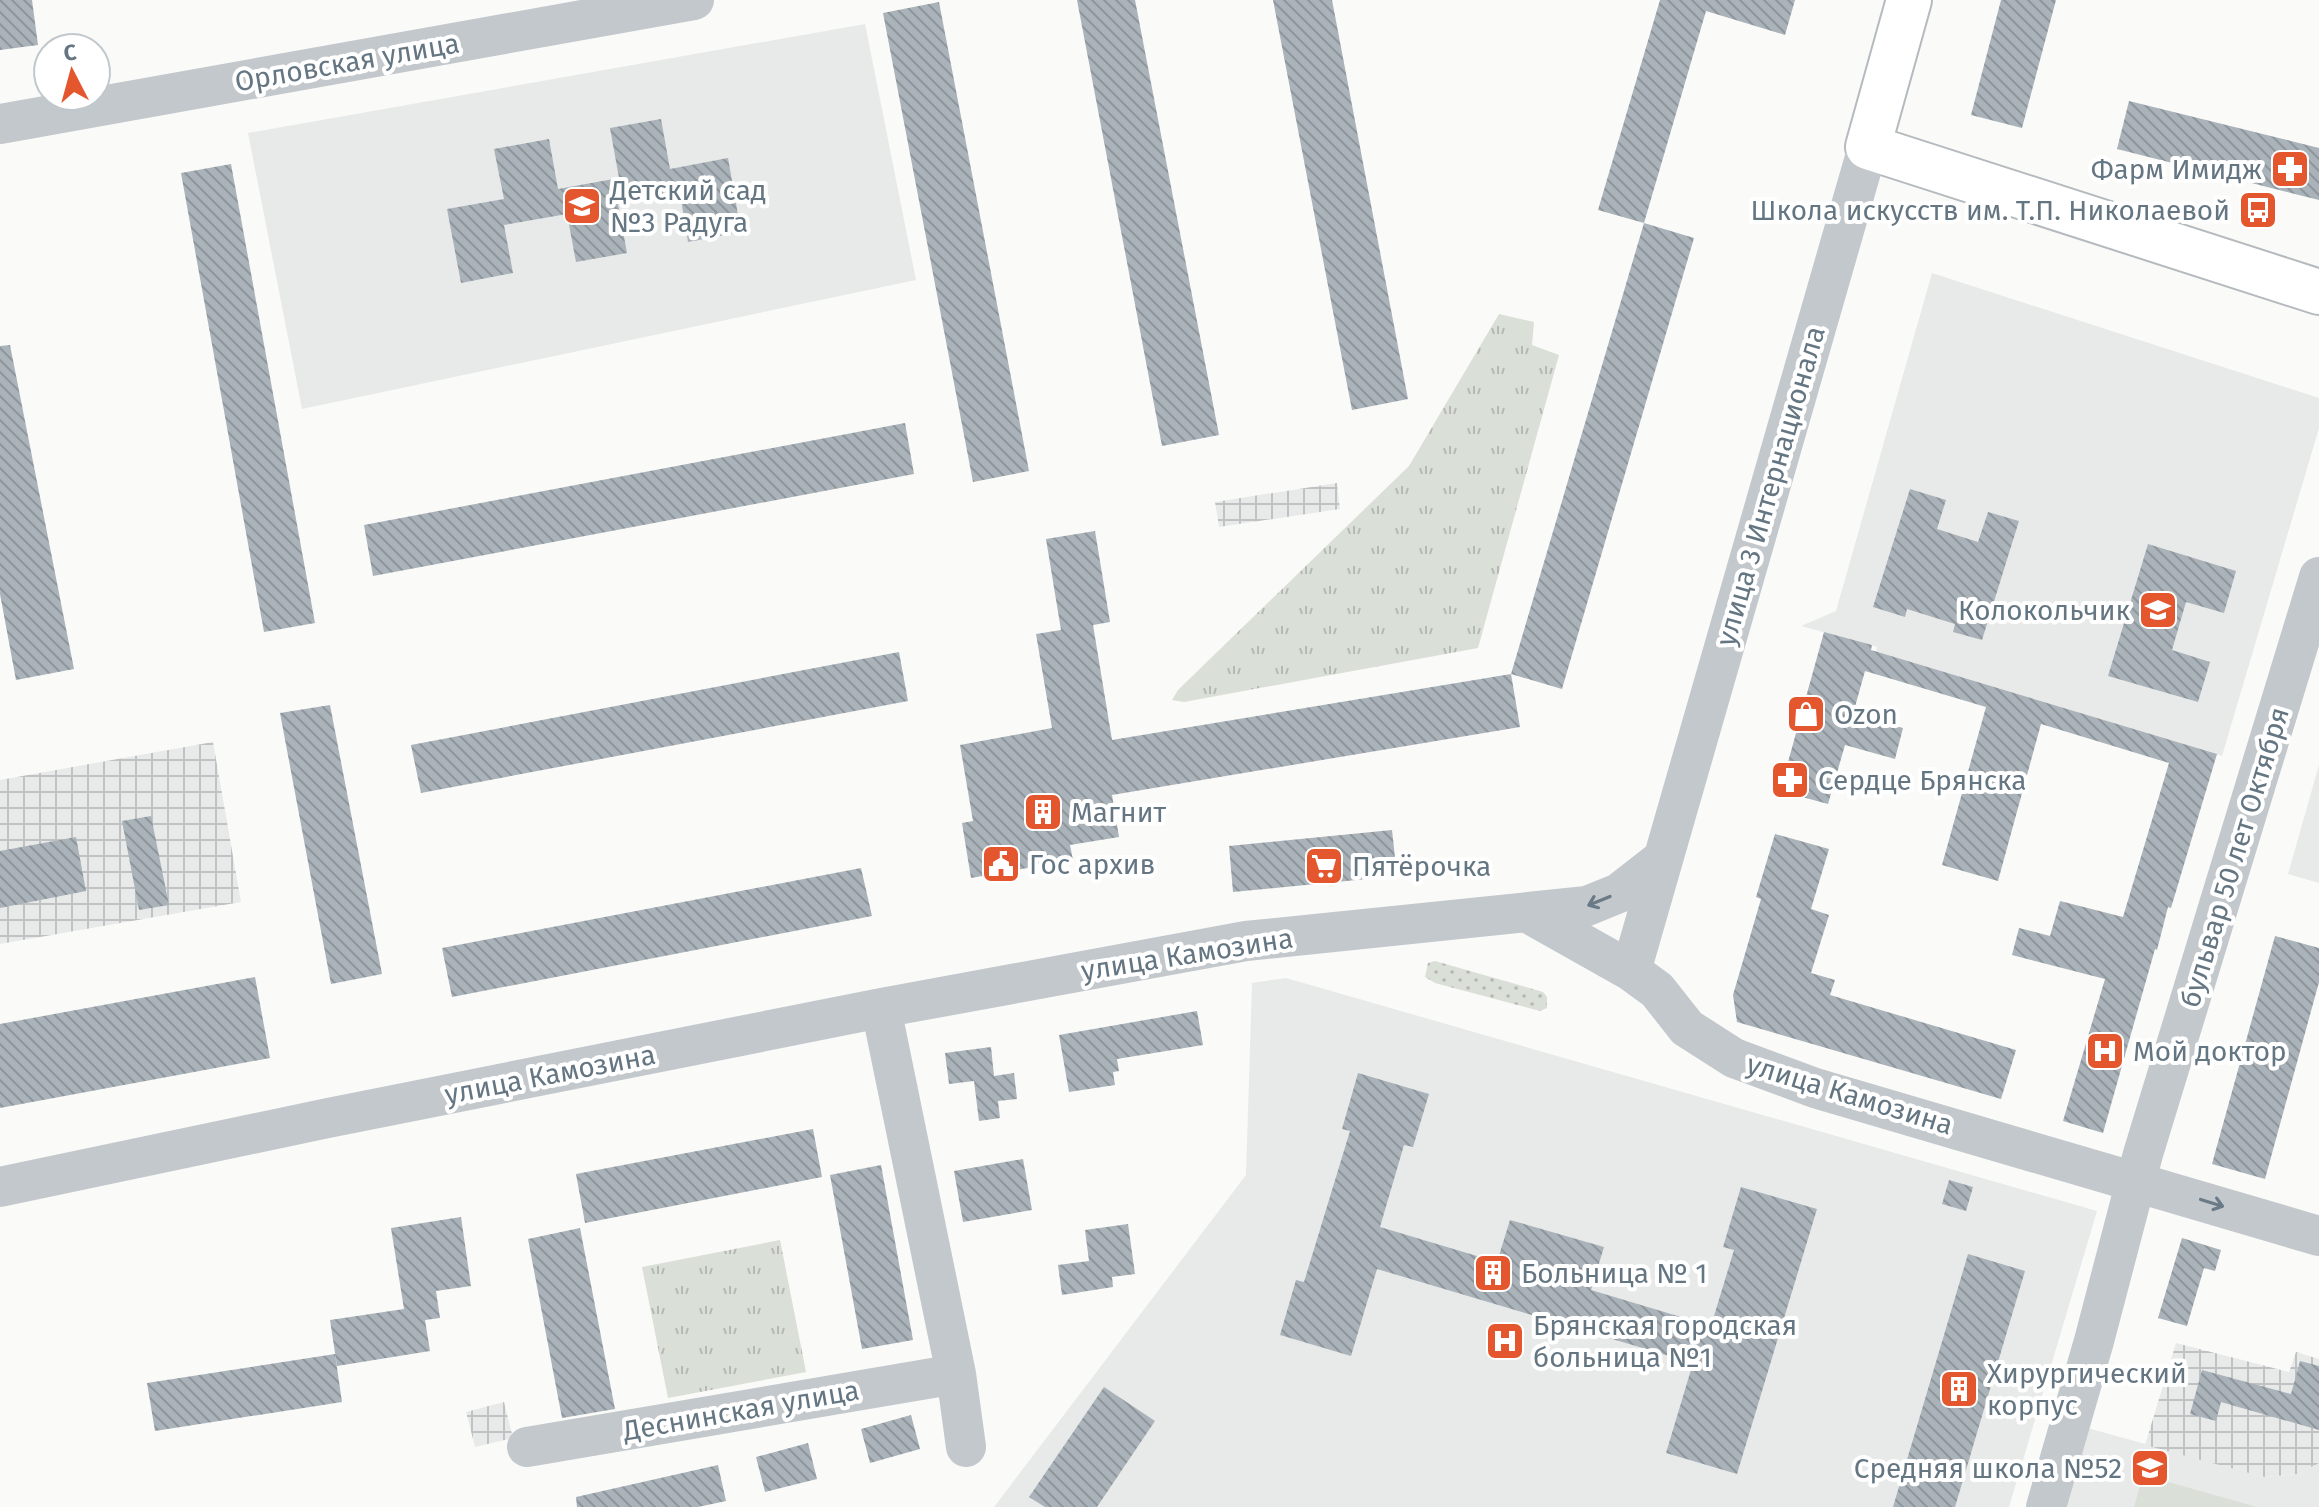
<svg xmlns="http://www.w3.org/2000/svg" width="2319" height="1507" font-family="'Fira Sans',sans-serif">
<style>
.built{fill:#e8e9e9}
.industrial{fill:url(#industrial-grid)}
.grass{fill:url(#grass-dots)}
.park{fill:url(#park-tufts)}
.pitch{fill:#dadfd7}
.building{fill:url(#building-back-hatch)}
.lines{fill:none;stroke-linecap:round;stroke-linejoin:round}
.major-casing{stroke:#b5babe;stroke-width:48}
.minor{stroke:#c3c8cc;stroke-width:40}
.major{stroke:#fff;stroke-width:44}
.oneway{stroke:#6a7a87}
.labels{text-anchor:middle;stroke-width:8;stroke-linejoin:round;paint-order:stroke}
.street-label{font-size:28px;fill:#657683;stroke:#fff}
.poi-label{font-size:28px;fill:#657683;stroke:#fff;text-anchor:start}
</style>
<defs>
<pattern id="industrial-grid" width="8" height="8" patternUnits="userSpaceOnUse" patternTransform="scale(2)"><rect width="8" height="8" fill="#e8e9e9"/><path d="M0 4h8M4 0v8" fill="none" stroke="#c0c1c2"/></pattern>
<pattern id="grass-dots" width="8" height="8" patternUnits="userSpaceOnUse" patternTransform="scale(2)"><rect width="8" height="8" fill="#dadfd7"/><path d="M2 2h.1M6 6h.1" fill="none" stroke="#b4b9b4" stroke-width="1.8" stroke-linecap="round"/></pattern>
<pattern id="park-tufts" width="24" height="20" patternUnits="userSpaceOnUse" patternTransform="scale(2)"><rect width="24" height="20" fill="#dadfd7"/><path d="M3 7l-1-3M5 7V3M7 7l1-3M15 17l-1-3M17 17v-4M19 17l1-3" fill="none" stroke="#b4b9b4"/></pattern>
<pattern id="building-back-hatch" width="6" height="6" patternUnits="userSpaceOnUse" patternTransform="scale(2)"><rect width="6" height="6" fill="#aab3b9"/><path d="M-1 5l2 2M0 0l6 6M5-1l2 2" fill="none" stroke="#8e969c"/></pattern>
</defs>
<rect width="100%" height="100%" fill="#fafaf8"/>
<path class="built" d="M865,24L916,280L302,409L248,133Z
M1932,273L2319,398V428L2222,756L1876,652L1877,647L1801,626L1836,611Z
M2319,765V883L2288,874Z
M1286,978L2097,1211L2009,1507H994L1246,1175L1252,983Z
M2084,1427L2264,1477L2298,1474L2319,1463V1507H2060Z"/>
<path class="industrial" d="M1337,483L1340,509L1219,527L1215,502Z
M213,742L241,902L0,944V780Z
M2176,1343L2289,1372L2296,1352L2319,1359V1463L2298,1474L2264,1477L2145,1445Z
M504,1402L513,1438L475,1447L466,1412Z"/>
<path class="grass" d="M1435,961L1543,992L1547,997V1008L1540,1011L1435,983L1425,977L1428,963Z"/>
<path class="park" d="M1499,314L1534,322L1532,345L1559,355L1478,648L1184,702L1172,700L1178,690L1409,466Z
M780,1240L806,1372L668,1398L642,1267Z"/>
<path class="pitch" d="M2143,1475L2257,1507H2134Z"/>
<path class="building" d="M0,0H32L38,45L0,50Z
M1077,0H1135L1219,435L1162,446Z
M1273,0H1332L1408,399L1352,410Z
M1660,0H1795L1785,35L1706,11L1644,223L1598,210Z
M2001,0H2056L2022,128L1971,115Z
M939,2L1029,471L973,482L883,13Z
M2129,101L2319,148V200L2117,149Z
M661,119L670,169L728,158L741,232L688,242L680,193L618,204L627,253L576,262L567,214L504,225L513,273L461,283L447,209L504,199L494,149L549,139L558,189L619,178L610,128Z
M231,164L315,623L264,632L181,173Z
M1644,223L1694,238L1562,689L1511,674Z
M10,345L74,669L16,680L0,594V346Z
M905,423L914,474L373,576L364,525Z
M1910,489L1946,500L1937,529L1978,542L1988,512L2019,521L1982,640L1953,632L1955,624L1907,609L1905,617L1873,607Z
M1095,531L1110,622L1093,625L1112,740L1511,674L1520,727L1112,795L1119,837L1070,845L1073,860L971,878L962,823L973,821L960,745L1052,728L1036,634L1061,630L1046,539Z
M2148,544L2236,571L2224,613L2186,602L2172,650L2210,662L2198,702L2108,676Z
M1824,632L1872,645L1871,650L2217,754L2171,908L2168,907L2157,950L2155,949L2103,1133L2063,1121L2105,979L2012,955L2019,928L2050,936L2060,901L2123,917L2169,763L2041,724L1998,881L1942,865L1986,707L1865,671L1853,714L1903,728L1895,759L1845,745L1828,804L1780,791Z
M899,652L908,701L421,793L411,745Z
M330,705L382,974L331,984L280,713Z
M151,816L169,905L139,910L122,821Z
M1392,830L1397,876L1233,892L1229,846Z
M1775,834L1829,849L1811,909L1829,915L1811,973L1835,980L1830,995L2016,1050L2001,1099L1737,1022L1733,995L1761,899L1756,897Z
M76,837L86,891L0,908V851Z
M861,868L872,916L452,997L442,948Z
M2275,936L2319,948V982L2265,1179L2212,1164Z
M255,977L270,1058L0,1108V1024Z
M1197,1011L1203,1045L1117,1059L1119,1071L1113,1072L1115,1085L1069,1092L1059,1035Z
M991,1047L994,1076L1014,1073L1017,1099L998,1101L1000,1118L979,1121L974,1081L949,1084L945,1053Z
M1358,1073L1429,1094L1413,1147L1404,1145L1380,1227L1497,1262L1510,1220L1604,1247L1591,1290L1711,1326L1734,1250L1723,1247L1741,1187L1817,1209L1737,1474L1666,1453L1693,1363L1377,1269L1351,1356L1280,1335L1296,1280L1304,1282L1350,1131L1342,1129Z
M813,1129L822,1177L585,1223L576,1174Z
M1023,1159L1032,1210L963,1222L954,1171Z
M881,1165L913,1340L862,1349L830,1175Z
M1949,1180L1973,1187L1966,1211L1942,1204Z
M461,1217L471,1286L436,1291L440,1318L425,1320L430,1351L337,1366L330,1320L404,1309L391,1228Z
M1128,1224L1135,1274L1112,1277L1113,1287L1062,1295L1058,1265L1089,1261L1085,1230Z
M580,1228L615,1409L562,1418L528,1239Z
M2182,1238L2221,1250L2215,1271L2204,1268L2187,1326L2158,1318Z
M1968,1254L2025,1271L1955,1507H1893Z
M335,1354L342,1402L155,1431L147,1383Z
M2300,1361L2319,1366V1430L2221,1402L2216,1421L2190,1414L2202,1370L2291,1394Z
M1104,1387L1155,1421L1097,1507H1045L1029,1497Z
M911,1415L920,1449L870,1463L861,1429Z
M808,1443L817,1479L765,1492L756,1457Z
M718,1465L726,1501L698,1507H577L576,1497Z"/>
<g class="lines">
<g class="major-casing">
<path id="major" d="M1909,0L1868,147L2319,292"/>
</g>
<path class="minor" d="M0,124L694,0
M1528,913L1631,971L1657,990L1687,1028L1734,1058L1815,1088L2319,1236
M1631,971L1868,147
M881,1008L956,1374L966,1447
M0,1187L328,1118L881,1008L1246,941L1587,906L1619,893L1660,861
M527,1447L956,1374
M2046,1507L2094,1341L2143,1154L2319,577"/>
<use href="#major" class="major"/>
</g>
<defs><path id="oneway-shaft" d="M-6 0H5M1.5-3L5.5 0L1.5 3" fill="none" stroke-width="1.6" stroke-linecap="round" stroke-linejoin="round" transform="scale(2)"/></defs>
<g class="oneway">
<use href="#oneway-shaft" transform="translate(1599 901) rotate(158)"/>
<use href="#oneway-shaft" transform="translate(2212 1203) rotate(17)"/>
</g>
<defs>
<g id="pharmacy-square" transform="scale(2)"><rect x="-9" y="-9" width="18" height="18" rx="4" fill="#e4572e" stroke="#fff"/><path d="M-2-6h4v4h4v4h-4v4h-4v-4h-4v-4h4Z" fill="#fff"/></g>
<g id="school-square" transform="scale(2)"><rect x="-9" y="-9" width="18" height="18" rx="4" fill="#e4572e" stroke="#fff"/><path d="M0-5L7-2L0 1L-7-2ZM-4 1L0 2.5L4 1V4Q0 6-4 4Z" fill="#fff"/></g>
<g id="bus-square" transform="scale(2)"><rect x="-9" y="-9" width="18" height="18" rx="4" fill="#e4572e" stroke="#fff"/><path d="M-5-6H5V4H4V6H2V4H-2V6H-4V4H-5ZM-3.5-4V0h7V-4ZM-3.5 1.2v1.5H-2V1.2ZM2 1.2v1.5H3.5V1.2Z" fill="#fff"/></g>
<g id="shop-square" transform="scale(2)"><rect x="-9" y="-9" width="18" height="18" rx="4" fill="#e4572e" stroke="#fff"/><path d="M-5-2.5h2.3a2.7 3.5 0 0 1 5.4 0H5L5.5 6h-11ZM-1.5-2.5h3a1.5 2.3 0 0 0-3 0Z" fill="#fff"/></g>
<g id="building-square" transform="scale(2)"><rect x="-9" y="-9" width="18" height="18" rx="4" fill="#e4572e" stroke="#fff"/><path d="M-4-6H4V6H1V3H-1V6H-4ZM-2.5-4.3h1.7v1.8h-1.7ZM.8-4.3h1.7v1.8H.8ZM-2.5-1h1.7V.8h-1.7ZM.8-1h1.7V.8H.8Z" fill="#fff"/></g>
<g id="civic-square" transform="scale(2)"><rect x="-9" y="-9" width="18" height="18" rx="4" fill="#e4572e" stroke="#fff"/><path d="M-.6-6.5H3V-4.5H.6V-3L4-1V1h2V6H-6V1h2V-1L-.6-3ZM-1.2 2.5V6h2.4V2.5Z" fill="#fff"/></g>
<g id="supermarket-square" transform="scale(2)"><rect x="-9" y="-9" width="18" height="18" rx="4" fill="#e4572e" stroke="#fff"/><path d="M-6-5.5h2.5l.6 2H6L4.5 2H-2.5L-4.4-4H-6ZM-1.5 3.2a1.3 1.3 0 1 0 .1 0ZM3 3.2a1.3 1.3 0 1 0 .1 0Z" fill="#fff"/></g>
<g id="hospital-square" transform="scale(2)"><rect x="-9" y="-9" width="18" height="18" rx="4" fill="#e4572e" stroke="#fff"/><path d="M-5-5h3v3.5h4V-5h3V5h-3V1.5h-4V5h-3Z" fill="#fff"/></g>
</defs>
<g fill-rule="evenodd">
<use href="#pharmacy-square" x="2290" y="169"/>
<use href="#school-square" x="582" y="206"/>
<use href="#bus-square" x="2258" y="210"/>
<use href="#school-square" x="2158" y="610"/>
<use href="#shop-square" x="1806" y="714"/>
<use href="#pharmacy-square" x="1790" y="780"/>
<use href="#building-square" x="1043" y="812"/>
<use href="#civic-square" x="1001" y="864"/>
<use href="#supermarket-square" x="1324" y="866"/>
<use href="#hospital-square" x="2105" y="1051"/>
<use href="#building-square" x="1493" y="1273"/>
<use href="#hospital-square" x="1505" y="1341"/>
<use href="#building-square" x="1959" y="1389"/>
<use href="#school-square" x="2150" y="1468"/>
</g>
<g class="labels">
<g class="street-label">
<text transform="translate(347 62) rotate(-10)" y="10">Орловская улица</text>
<text transform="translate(1770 486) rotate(-74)" y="10">улица 3 Интернационала</text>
<text transform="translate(2234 857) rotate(-73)" y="10">бульвар 50 лет Октября</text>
<text transform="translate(1187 954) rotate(-9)" y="10">улица Камозина</text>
<text transform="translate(550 1074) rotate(-11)" y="10">улица Камозина</text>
<text transform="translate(1850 1094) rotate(17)" y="10">улица Камозина</text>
<text transform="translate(741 1410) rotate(-10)" y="10">Деснинская улица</text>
</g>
<g class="poi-label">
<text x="2262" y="179" text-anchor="end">Фарм Имидж</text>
<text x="610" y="200">Детский сад<tspan x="610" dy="32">№3 Радуга</tspan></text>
<text x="2230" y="220" text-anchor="end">Школа искусств им. Т.П. Николаевой</text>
<text x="2130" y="620" text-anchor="end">Колокольчик</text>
<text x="1834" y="724">Ozon</text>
<text x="1818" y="790">Сердце Брянска</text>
<text x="1071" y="822">Магнит</text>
<text x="1029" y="874">Гос архив</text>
<text x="1352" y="876">Пятёрочка</text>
<text x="2133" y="1061">Мой доктор</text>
<text x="1521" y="1283">Больница № 1</text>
<text x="1533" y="1335">Брянская городская<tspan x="1533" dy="32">больница №1</tspan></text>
<text x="1987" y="1383">Хирургический<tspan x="1987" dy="32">корпус</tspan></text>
<text x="2122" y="1478" text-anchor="end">Средняя школа №52</text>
</g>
</g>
<g transform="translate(72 72) rotate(354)"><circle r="38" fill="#ffffff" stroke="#c1c8cd" stroke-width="2"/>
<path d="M0-6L14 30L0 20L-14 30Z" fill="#e4572e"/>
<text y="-12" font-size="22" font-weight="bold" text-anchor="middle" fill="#657683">С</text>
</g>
</svg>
